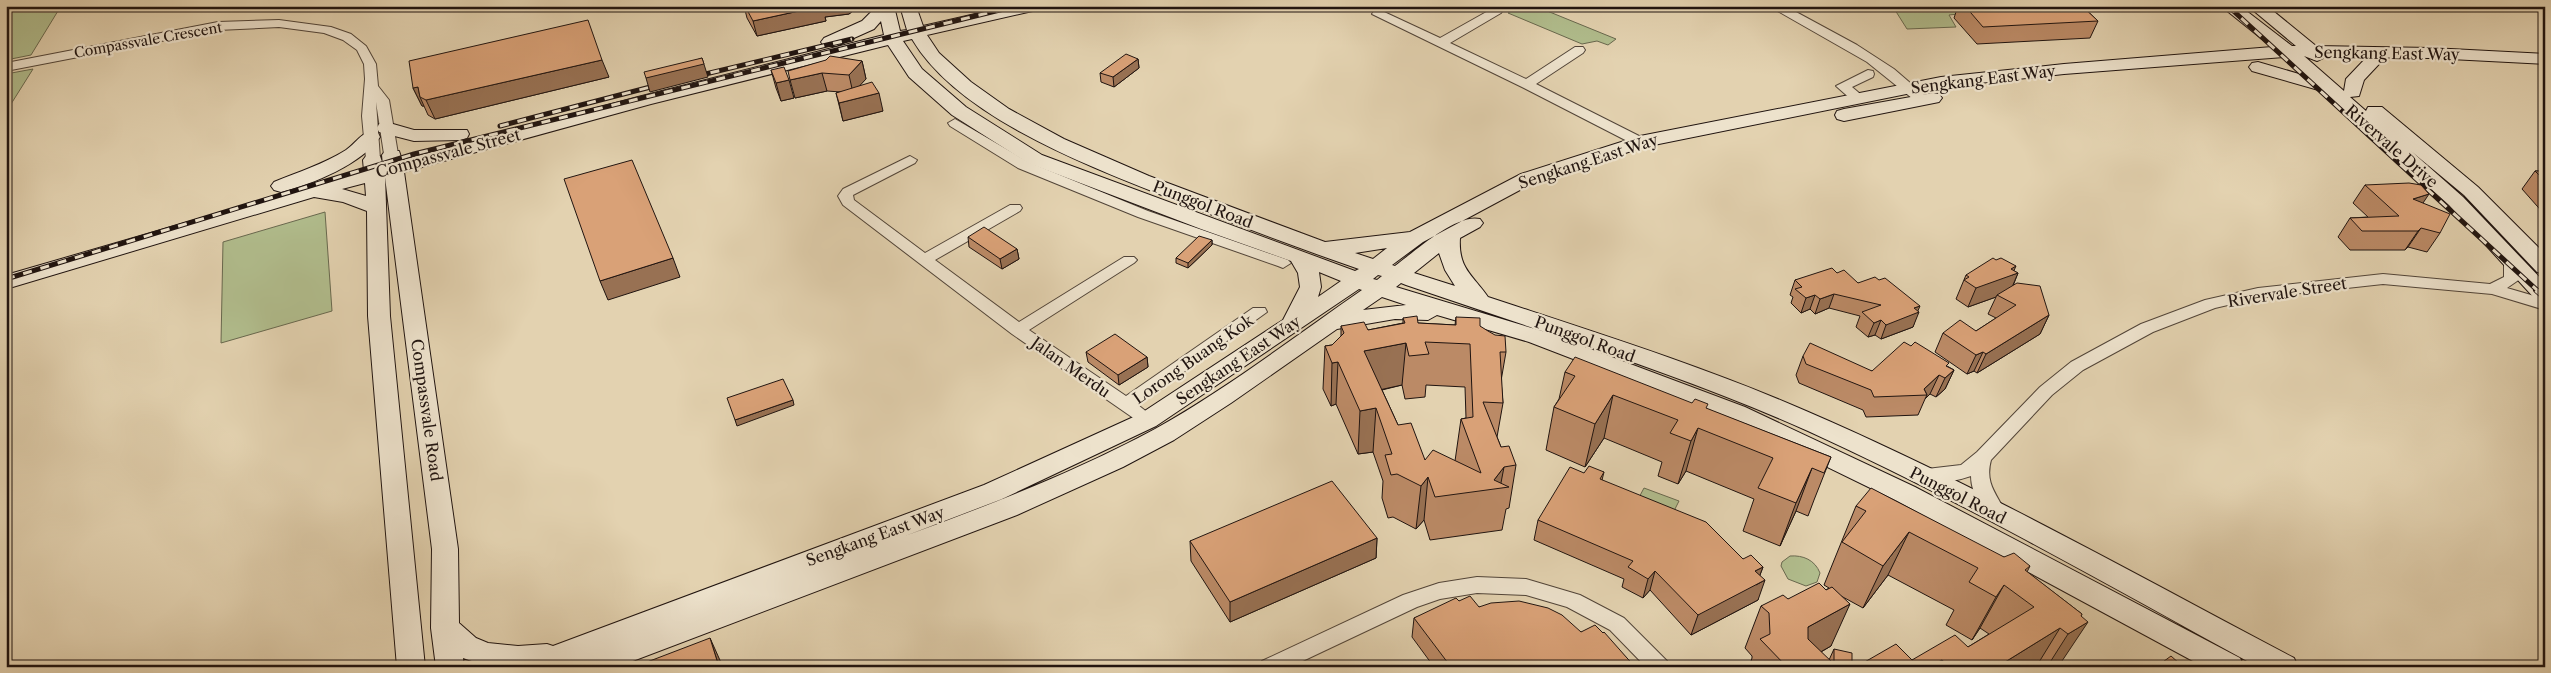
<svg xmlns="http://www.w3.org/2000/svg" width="2551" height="673" font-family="'Libre Caslon Text',serif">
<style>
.green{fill:#b1bd8d;stroke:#68684e}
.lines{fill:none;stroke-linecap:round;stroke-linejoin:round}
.street-casing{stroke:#514438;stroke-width:2}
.secondary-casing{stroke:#201410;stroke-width:2}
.street{fill:#ede2cc;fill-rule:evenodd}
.secondary{fill:#ede2cc;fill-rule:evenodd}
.rail-far1-casing{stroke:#201410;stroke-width:5}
.rail-casing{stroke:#201410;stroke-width:6}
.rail-far1{stroke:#ede2cc;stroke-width:3;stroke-dasharray:9;stroke-linecap:butt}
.rail{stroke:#ede2cc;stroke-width:4.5;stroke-dasharray:12;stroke-linecap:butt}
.wall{fill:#bb8a66;stroke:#201410;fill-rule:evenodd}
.shaded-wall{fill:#987153;stroke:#201410}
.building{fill:#d9a177;stroke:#201410;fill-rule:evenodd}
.labels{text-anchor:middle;stroke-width:4.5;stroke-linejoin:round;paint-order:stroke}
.far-street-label{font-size:14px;fill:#201410;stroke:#ede2cc}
.street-label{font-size:16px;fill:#201410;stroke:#ede2cc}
</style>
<rect width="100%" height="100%" fill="#e3d2b0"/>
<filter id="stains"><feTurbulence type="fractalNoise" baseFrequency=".004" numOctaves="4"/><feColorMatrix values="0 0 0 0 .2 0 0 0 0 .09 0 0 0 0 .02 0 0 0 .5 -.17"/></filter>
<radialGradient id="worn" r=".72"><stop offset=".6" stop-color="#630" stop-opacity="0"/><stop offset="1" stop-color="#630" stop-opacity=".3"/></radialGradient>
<path class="green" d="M6,6H61L31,55L6,60Z
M1518,6H1535L1616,39L1608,45L1597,41L1582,44L1508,13Z
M1900,6H1965L1967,13L1949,15L1956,27L1907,29L1895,10Z
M33,69L6,112V74Z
M325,212L332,311L221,343L223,242Z
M1644,488L1679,501L1671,517L1636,503Z
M1790,556C1803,555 1815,560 1820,573L1817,582L1806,586L1788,579L1781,566L1782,562Z"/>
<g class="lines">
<g class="street-casing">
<path id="street" d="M1497,6L1503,10L1501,13L1450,43L1526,79L1575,47H1583L1585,50L1583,53L1536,84L1645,139L1647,142L1645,145H1635L1522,87L1372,14L1374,11H1382L1440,38Z
M1769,6H1785L1857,45L1894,69L1930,100L1923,104L1918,103L1867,62Z
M279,20L331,27L351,34L366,46L376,64L378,86L389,100L398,154L396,157H386L384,154L376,102L380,159L373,163L366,159L362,116L365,79L364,64L357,50L343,40L324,33L279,27L218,30L6,71V63L218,22Z
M1868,70L1873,71L1874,74L1873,77L1852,87L1865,98L1863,101H1853L1836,86Z
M955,119L1028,162L1148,211L1288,260L1291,263L1283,268L1278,266L1138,217L1018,168L950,126L948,123Z
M910,156L917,160L915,163L853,195L854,200L925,253L1010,205H1020L1022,208L1020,211L935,260L1019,322L1124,257H1134L1137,260L1134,263L1029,330L1126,396L1253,308H1265L1267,312L1138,405L1157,420L1154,424L1148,426L1142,424L1012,334L843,205L838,196L843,189Z
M2512,255L2520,260V279L2507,288L2545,299V310L2492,294L2383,284L2258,298L2215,308L2153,332L2083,370L2052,395L1991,460C1985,482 1995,492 2005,511L2003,516C1983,522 1971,492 1971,476C1953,482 1935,485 1918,480L1915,475L1918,470L1961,465L1977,452L2040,387L2071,362L2141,324L2205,300L2258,288L2383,274L2490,284L2504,277V260Z
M1477,577L1526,579L1580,595L1624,618L1667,661L1670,667H1646L1610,630L1567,607L1526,595L1477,593L1440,599L1417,607L1290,667H1259L1262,661L1403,595L1439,583Z"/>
</g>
<g class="secondary-casing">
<path id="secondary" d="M877,6H894L900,31L907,30L900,6H916L923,26L984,12L948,11L940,6H998L997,9L1008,6H1039L1037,10L927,35L939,53L971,82L1009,109L1064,139L1149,176L1325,242L1410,232L1521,174L1640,136L1941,77L2064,64L2272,47L2221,6H2240L2292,46H2296L2248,6H2267L2316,46L2431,48L2545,54V64L2431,58L2325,57L2317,61L2304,56L2344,91L2346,79L2365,59H2377L2380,63L2364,80L2359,96L2350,97L2366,111L2368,107H2382L2478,187L2545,254V274L2537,272L2464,195L2411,151L2463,197L2545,283V303L2537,301L2449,205L2322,91L2252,71L2249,67L2252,63L2258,62L2306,76L2284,57L2064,74L1941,87L1644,147L1535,182L1423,242L1392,265L1395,266C1414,252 1456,213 1480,219L1483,223L1480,227L1460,238C1458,269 1473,275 1488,297C1594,332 1703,366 1806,411C1973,483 2133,573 2294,658L2298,667H2258C2110,586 1962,501 1808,431C1723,393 1634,362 1545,332L1745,407L1915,487L2240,658L2244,667H2204L1897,501L1729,419L1529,342L1437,315L1428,320L1395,319L1337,329L1231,403L1174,440L1123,467L1017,515L617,667H570L571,664L564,667H489L463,658L464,667H436L431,628L432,549L385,177L390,316L425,667H397L368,316L367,211L343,202L314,197L6,289V275L364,171L363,160L366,156H380L383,165L382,155L385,151H399L402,160L638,97L884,35L881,21L874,29L836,46H824L821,42L824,38L862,21ZM912,39C959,119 1094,168 1177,201C1237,225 1298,248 1359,269L1355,271L1042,155L966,107L922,69L903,41ZM888,45L909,77L952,115L1028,163L1201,229L1291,261L1298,273L1300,287L1283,320L1140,414L984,485L553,646L547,644L518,646L488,643L476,638L459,623L458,549L404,172L651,104ZM365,183L366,196L342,189ZM1387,248L1373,259L1355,253ZM1439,253L1445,270L1455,286L1414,273ZM1319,272L1341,281L1318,297L1321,287ZM1378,275L1382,276L1377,280L1373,279ZM1401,283L1406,285L1545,332L1396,287ZM1359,289L1362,290C1294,337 1227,389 1155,429C1075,472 990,505 905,536L1002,499L1156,426ZM1382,297L1406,305L1363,310Z
M1933,93L1939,94L1942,98L1939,102L1844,121L1837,119L1835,115L1837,111L1844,109Z
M386,122L414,130H467L469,134L467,138L460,140L414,141L379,132L377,128L379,124Z
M371,131L378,133L380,137C362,164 313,184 281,192L274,190L271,186L274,182C298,172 324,164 346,150C355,144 360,134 371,131Z"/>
</g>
<use href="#street" class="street"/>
<use href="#secondary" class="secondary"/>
<g class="rail-far1-casing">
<path id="rail-far1" d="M2228,6L2538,291
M693,77L852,39
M500,126L662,84
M6,279L414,154L1016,6"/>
</g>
<g class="rail-casing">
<path id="rail" d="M2536,290L2545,298"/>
</g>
<use href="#rail-far1" class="rail-far1"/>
<use href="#rail" class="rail"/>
</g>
<path class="wall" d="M744,6H853V11L849,14L825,17L826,21L757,36L747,18Z
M1958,6H2082L2098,21L2090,38L1977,44L1954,18Z
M1138,59L1139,68L1114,87L1101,82L1100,73Z
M826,60L862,61L866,79L859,86L883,111L843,121L836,93L841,92L827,91L795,98Z
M771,70L794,98L781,101L776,88Z
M609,77L435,119L428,115L424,106H422L413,88Z
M2535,171H2545V215L2522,189Z
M2365,185L2423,203L2440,233L2427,252L2408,247L2405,250H2350L2338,237L2350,218L2368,217L2353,203Z
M968,237L1017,249L1019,259L1002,269L969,247Z
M1212,240V245L1188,268L1176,263V258Z
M2014,271L2018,273L2013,286L2049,315L2040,334L1977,373L1974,371L1967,374L1935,352L1943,333L1976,331L1996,318L1988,314L1996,297L1968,307L1956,299L1966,275Z
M1837,273L1918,311L1913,327L1881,339L1875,335L1868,337L1856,327L1860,316L1829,308L1815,314L1810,309L1801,313L1791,303L1793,297L1790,295L1795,280Z
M1456,317L1480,326L1506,352L1501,381L1503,403L1497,437L1501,447L1516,465L1509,508L1506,509L1502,530L1430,540L1424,520L1416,529L1393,517L1388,518L1382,498L1383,481L1373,452L1358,454L1336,404L1331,406L1323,389L1325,346L1332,345L1341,337V326L1368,330L1403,323V318L1418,323L1455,325ZM1402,385L1405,399L1425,397L1426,385L1465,387L1466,418L1461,419L1455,461L1425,460L1398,425L1382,390Z
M1086,352L1147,357L1148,367L1119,385L1088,362Z
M1803,356L1872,371L1947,366L1954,370L1945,389L1936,397L1930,394L1925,399L1918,415L1866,417L1863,410L1799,383L1796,375Z
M1565,372L1707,409L1831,457L1814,500L1808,516L1796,511L1780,546L1743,531L1754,499L1686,471L1678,484L1658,476L1662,462L1604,438L1585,467L1546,450L1554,407L1559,399Z
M1604,472L1602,480L1743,559L1763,567L1760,575L1758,600L1691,635L1650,590L1643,598L1622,587L1624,579L1534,540L1538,520L1584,473Z
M1856,506L2004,557L2030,566L2027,572L2082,614L2060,664L2056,667H1856L1912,660L1968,647L1989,634L1980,628L1972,640L1946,625L1954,610L1888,575L1863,608L1841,596L1831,646L1821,652L1829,660L1834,649L1852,667H1749L1752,658V656L1745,648L1761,606L1826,590L1829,588L1824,585Z
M1377,538L1376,558L1230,622L1191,561L1190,541Z
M1459,601L1479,607L1581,632L1603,633L1635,667H1434L1412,637L1414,618Z"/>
<path class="shaded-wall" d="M822,6H853V11L849,14L825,17L826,21L757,36L753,21Z
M702,58L708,77L650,92L646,78Z
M1138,59L1139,68L1114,87L1113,77Z
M602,60L609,77L435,119L426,100Z
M862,61L866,79L853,93L849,75Z
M822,73L827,91L795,98L790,80Z
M789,80L794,98L781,101L776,83Z
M418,87L420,97L424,106H422L413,88Z
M879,93L883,111L843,121L839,103Z
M2429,194L2417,212L2413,199Z
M2421,228L2408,247L2405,250L2418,231Z
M1212,240V245L1188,268V263Z
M1017,249L1019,259L1002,269L1000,259Z
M673,258L680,277L608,300L600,281Z
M2016,266L2012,275L2018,273L2010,292L1997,295L1996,297L1968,307L1976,288Z
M1834,294L1829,308L1815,314L1820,299Z
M1815,295L1810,309L1801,313L1806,298Z
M1920,306L1917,313L1919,312L1913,327L1881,339L1886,325L1914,308Z
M2049,315L2040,334L1977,373L1986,354Z
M1881,320L1875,335L1868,337L1874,323Z
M1406,343L1402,385L1361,394L1364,351Z
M1983,352L1974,371L1967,374L1976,355Z
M1147,357L1148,367L1119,385L1118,375Z
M1338,362L1336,404L1331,406L1332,363Z
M1954,370L1945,389L1936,397L1945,378Z
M1939,375L1930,394L1925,399L1927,395L1924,389Z
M1613,395L1604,438L1585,467L1595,424Z
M793,400L794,405L737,426L735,420Z
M1376,408L1373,452L1358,454L1360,411Z
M1698,428L1686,471L1678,484L1691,441Z
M1504,467L1500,488L1494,480Z
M1812,468L1796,511L1780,546L1796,503Z
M1428,477L1424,520L1416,529L1421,486Z
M1909,532L1888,575L1863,608L1883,566Z
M1377,538L1376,558L1230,622V602Z
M1763,567L1756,585L1765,580L1758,600L1691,635L1698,615L1755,571Z
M1655,571L1650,590L1643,598L1648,579Z
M2004,585L1980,628L1972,640L1996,597Z
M1850,604L1831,646L1794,667L1808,627Z
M2088,622L2060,664L2056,667H2047L2068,634Z
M2060,628L2036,667H1997Z
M710,638L723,667H719Z
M1942,660L1938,667H1929Z"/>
<path class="building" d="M745,6H822L753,21Z
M1965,6H2082L2098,21L1983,27Z
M588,20L602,60L426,100L420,97L418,87L413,88L409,61Z
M1126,54L1138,59L1113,77L1100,73Z
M830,56L862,61L849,75L822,73L790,80L788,71L826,60Z
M702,58L704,64L646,78L644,72Z
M784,67L789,80L776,83L771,70Z
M872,82L879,93L839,103L836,93Z
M632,160L673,258L600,281L564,179Z
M2535,171H2545V181Z
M2409,183L2421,185L2429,194L2413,199L2450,214L2440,233L2421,228L2418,231H2362L2350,218L2399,216L2365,185Z
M984,227L1017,249L1000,259L968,237Z
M1199,236L1212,240L1188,263L1176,258Z
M1993,258L1996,260L2001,258L2016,266L2011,269L2018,273L1976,288L1964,280L1969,277L1966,275Z
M1832,268L1837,273L1844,270L1858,283L1875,277L1879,280L1885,278L1920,306L1914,308L1919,312L1886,325L1881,320L1874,323L1862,312L1881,305L1834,294L1820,299L1815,295L1806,298L1795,289L1802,287L1795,280Z
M2017,283L2040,286L2049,315L1986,354L1983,352L1976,355L1943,333L1960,320L1976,331L2016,305L1997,295Z
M1417,316L1418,323L1456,325V317L1480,318V326L1488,331L1495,335L1505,336L1506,352H1500L1503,403L1483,402L1501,447L1509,446L1516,465L1504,467L1494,480L1509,487L1435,497L1428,477L1421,486L1397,474L1391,475L1385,455L1392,454L1376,408L1360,411L1338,362L1332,363L1325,346L1332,345L1344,333L1341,326L1364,322L1368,330L1405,323L1403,318ZM1425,342L1470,344L1473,417L1461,419L1481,473L1433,450L1425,460L1411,423L1398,425L1364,351L1406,343L1409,356L1429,354Z
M1115,334L1147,357L1118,375L1086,352Z
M1904,342L1911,346L1915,342L1949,363L1946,366L1954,370L1945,378L1939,375L1924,389L1927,395L1874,397L1871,390L1806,364L1803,356L1810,343L1872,371Z
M1575,357L1692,403L1695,399L1708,404L1706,408L1831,457L1824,473L1812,468L1796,503L1758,488L1773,458L1698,428L1691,441L1670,433L1678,420L1613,395L1595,424L1554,407L1575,376L1565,372Z
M783,379L793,400L735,420L727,398Z
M1589,466L1604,472L1600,479L1706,522L1743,559L1751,555L1763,567L1755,571L1765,580L1698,615L1655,571L1648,579L1628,567L1633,561L1538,520L1570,467L1584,473Z
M1332,481L1377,538L1230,602L1190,541Z
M1871,488L2004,557L2014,553L2030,566L2025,570L2082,614L2081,616L2088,622L2068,634L2060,628L1997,667H1956L1954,665L1952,667H1950L1942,660L1929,667H1856L1896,644L1912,660L1955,635L1968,647L2034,607L2004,585L1996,597L1969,582L1978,568L1909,532L1883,566L1842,542L1866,511L1856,506Z
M1819,583L1826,590L1832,587L1850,604L1808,627V639L1834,664V649L1852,653V667H1787L1760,639L1770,634L1769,613L1761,606L1783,595L1788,599Z
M1470,596L1479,607L1491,603L1519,601L1548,608L1562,615L1581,632L1595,625L1603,633L1604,632L1635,667H1451L1414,618L1456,598L1459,601Z
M710,638L719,667H634Z
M2171,656L2180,664L2199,666L2202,662L2221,665L2223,667H2156Z"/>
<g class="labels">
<g class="far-street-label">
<text transform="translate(148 40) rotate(-10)" y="5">Compassvale Crescent</text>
</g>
<g class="street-label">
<text transform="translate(2387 53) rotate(1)" y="6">Sengkang East Way</text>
<text transform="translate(1983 79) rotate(-7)" y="6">Sengkang East Way</text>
<text transform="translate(2392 146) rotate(41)" y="6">Rivervale Drive</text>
<text transform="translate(448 153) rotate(-15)" y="6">Compassvale Street</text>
<text transform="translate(1588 161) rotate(-18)" y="6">Sengkang East Way</text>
<text transform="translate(1203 204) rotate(21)" y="6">Punggol Road</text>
<text transform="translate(2287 292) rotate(-9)" y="6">Rivervale Street</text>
<text transform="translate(1585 339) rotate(20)" y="6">Punggol Road</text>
<text transform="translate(1193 359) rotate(-35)" y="6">Lorong Buang Kok</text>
<text transform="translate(1238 360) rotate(-34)" y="6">Sengkang East Way</text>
<text transform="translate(1071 367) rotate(35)" y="6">Jalan Merdu</text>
<text transform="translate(427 410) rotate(82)" y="6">Compassvale Road</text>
<text transform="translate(1958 495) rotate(27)" y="6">Punggol Road</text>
<text transform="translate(875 536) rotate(-20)" y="6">Sengkang East Way</text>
</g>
</g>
<rect width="2551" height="673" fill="none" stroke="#e3d2b0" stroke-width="25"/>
<rect x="8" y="8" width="2536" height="658" fill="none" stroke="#201410" stroke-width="2.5"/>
<rect x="12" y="12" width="2526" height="648" fill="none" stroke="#201410"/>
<rect width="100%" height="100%" filter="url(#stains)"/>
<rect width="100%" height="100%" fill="url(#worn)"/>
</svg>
